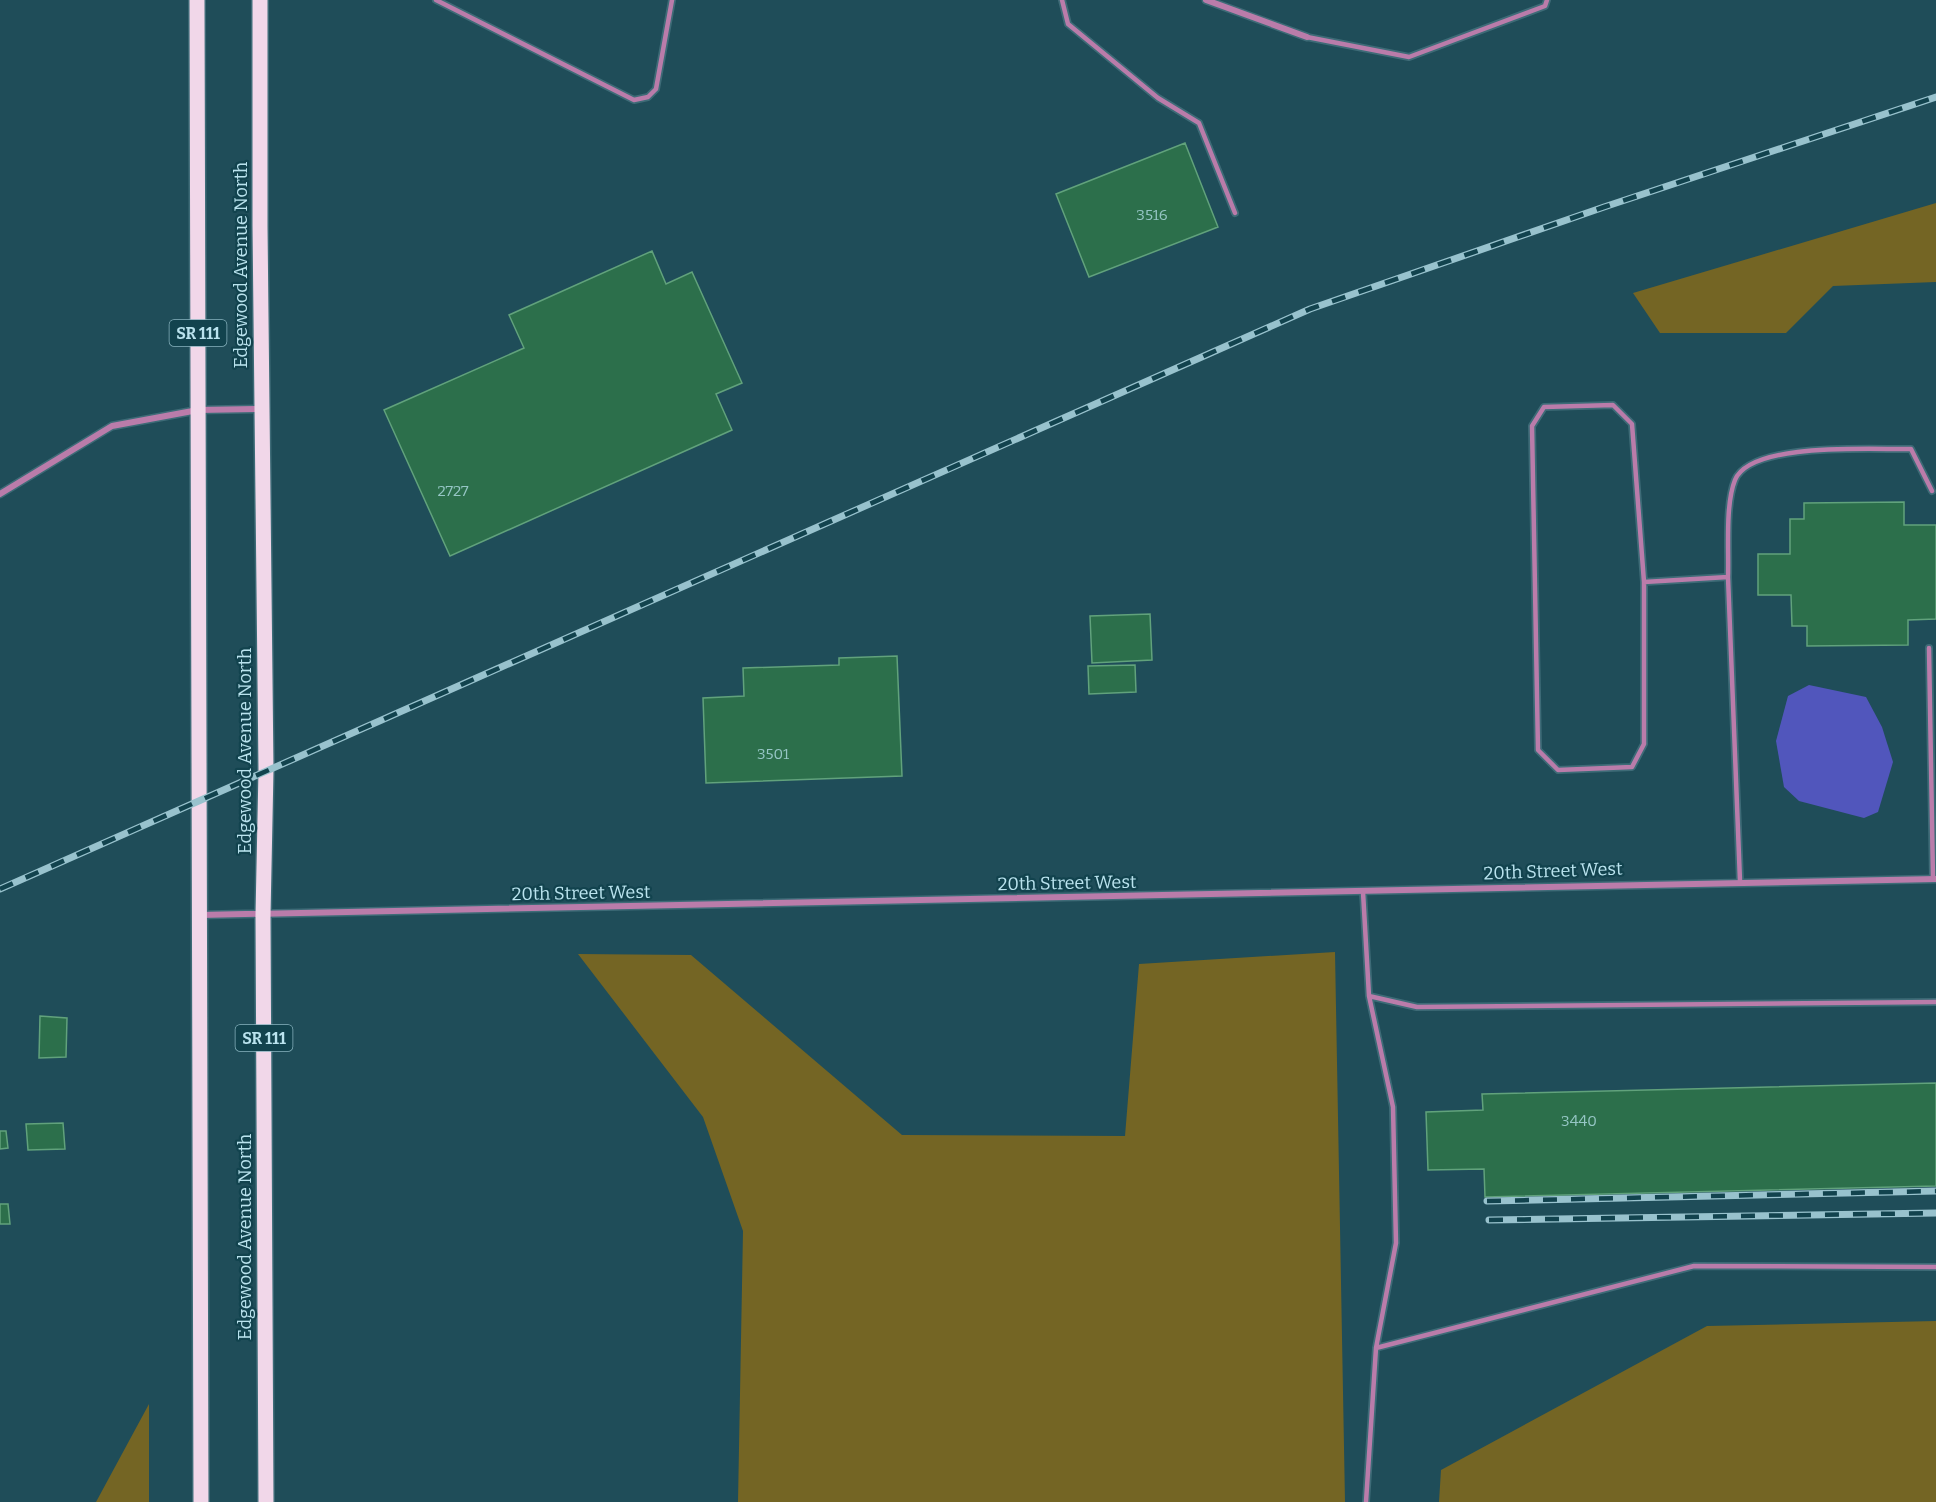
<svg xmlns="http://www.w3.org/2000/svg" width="1936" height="1502" font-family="Bitter,serif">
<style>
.green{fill:#746524}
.water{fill:#5156bc}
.building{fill:#2c6f4b;stroke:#61a27c;stroke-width:1.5}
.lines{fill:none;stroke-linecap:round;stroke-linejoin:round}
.lane-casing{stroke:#3e6b77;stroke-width:8}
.street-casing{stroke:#3e6b77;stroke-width:9}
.primary-casing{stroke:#3e6b77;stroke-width:18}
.lane{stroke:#ba7caa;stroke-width:4.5}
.street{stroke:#ba7caa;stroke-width:6}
.primary{stroke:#f1d7e9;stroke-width:15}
.rail-casing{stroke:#98c2cd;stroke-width:7}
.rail{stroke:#12434e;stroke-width:4.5;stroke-dasharray:14;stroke-linecap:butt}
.labels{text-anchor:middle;stroke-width:4.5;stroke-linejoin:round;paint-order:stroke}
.number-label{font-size:15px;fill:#96c6c5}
.shield{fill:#12434e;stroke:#88b3be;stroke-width:1.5}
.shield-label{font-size:16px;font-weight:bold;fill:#bae3ee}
.street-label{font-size:18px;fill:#bae3ee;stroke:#12434e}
</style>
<rect width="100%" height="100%" fill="#1f4d59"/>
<path class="green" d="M1936,203V282L1833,286L1786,333H1660L1633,293Z
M1335,952L1345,1502H738L743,1231L703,1117L578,954L691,955L902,1135L1125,1136L1139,964Z
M1936,1321V1502H1439L1441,1470L1707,1326Z
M149,1404V1502H96Z"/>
<path class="water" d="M1809,685L1866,697L1882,727L1893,762L1878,812L1864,818L1799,801L1784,787L1776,741L1788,696Z"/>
<path class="building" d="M1185,143L1218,227L1089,277L1056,194Z
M652,251L666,284L692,272L742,383L716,394L732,430L450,556L384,410L524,348L509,315Z
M1904,502V525H1936V619L1908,620V645L1807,646V626H1792L1791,595H1758V554H1790V519H1804V503Z
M1150,614L1152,660L1092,663L1090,616Z
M897,656L902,776L706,783L703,698L744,696L743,668L839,665V658Z
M1135,665L1136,692L1089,694L1088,666Z
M40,1016L67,1018L66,1057L39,1058Z
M1936,1083V1186L1485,1197L1484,1169L1428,1170L1426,1112L1483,1110L1482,1094Z
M63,1123L65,1149L28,1150L26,1124Z
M0,1131H6L8,1148L0,1149Z
M0,1204H8L10,1224H0Z"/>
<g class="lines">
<g class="lane-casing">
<path id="lane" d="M436,0L634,100L648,97L656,89L672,0
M1062,0L1068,24L1158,98L1199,123L1235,213
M1307,37L1409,57L1545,6L1547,0
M1728,577C1729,550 1725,505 1735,480C1751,441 1875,450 1911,449L1932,491
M1644,582L1632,424L1613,405L1544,407L1532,426L1538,750L1558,770L1632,767L1644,744V582L1728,577L1740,881
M1929,648L1933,879
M1363,892L1369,996L1417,1007L1936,1002
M1376,1348L1694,1266L1936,1267
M1366,1502L1376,1348L1396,1243L1393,1107L1369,996"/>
</g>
<g class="street-casing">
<path id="street" d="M1206,0L1307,37
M0,494L112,426L198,410L262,409
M200,915L1936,879"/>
</g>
<g class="primary-casing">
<path id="primary" d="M197,0L201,1502
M260,0V226L266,770L263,915L266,1502"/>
</g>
<use href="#lane" class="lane"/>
<use href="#street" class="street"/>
<use href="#primary" class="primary"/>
<g class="rail-casing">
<path id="rail" d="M0,889L1310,309L1604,207L1936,97
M1487,1201L1936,1191
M1489,1220L1936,1213"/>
</g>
<use href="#rail" class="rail"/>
</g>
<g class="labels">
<g class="number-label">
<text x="1152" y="220">3516</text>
<text x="453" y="496">2727</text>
<text x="773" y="759">3501</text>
<text x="1579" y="1126">3440</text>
</g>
<g class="shield">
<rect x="169.5" y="320" width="57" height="26" rx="4.5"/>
<rect x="235.5" y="1025" width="57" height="26" rx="4.5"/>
</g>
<g class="shield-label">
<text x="198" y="339">SR 111</text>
<text x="264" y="1044">SR 111</text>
</g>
<g class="street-label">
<text transform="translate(241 265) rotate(-90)" y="6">Edgewood Avenue North</text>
<text transform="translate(245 751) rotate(-90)" y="6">Edgewood Avenue North</text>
<text transform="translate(1553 871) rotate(-2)" y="6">20th Street West</text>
<text transform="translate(1067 883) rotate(-1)" y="6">20th Street West</text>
<text transform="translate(581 893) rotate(-1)" y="6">20th Street West</text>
<text transform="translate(245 1237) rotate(-90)" y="6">Edgewood Avenue North</text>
</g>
</g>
</svg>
